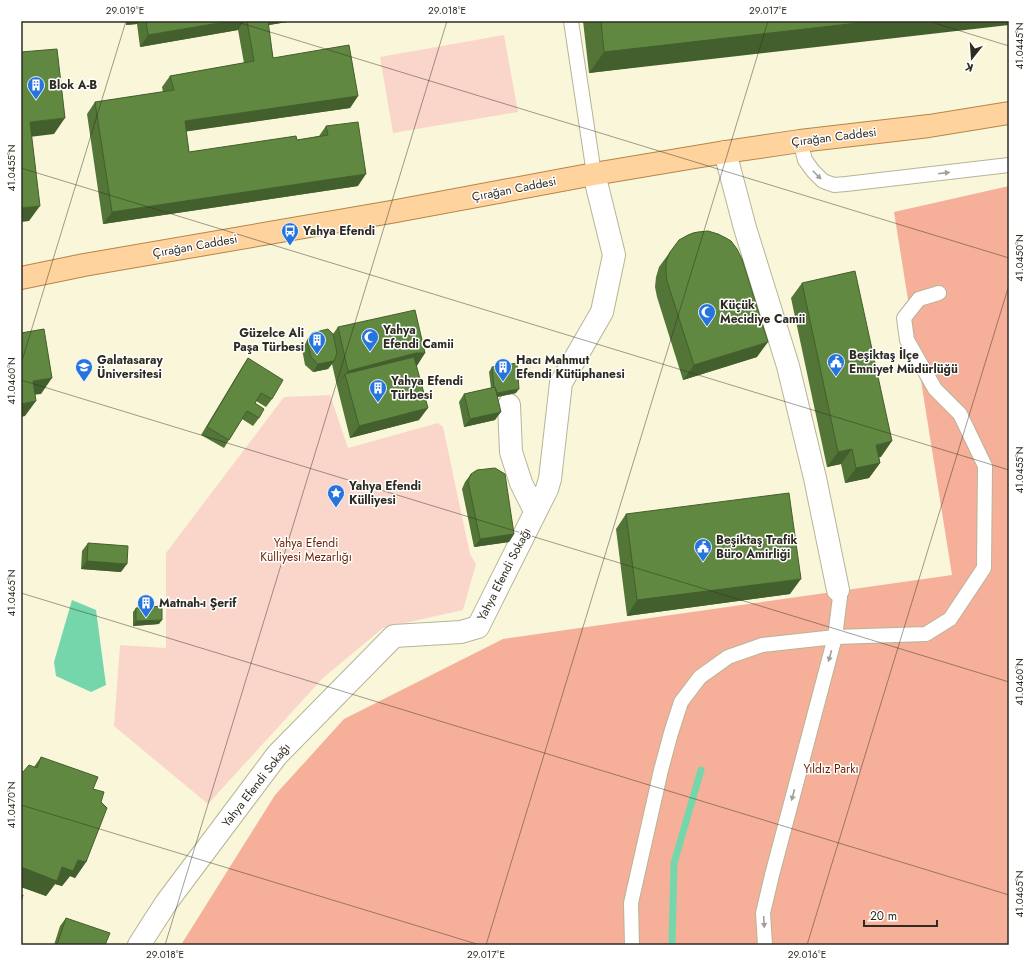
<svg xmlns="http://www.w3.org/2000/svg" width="1030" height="966" font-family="Jost,sans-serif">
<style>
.green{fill:#fad6ca}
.forest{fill:#f6b099}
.water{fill:#75d6ac}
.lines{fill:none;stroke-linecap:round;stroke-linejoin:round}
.stream{stroke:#75d6ac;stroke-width:7}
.service-casing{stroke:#b7b498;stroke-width:16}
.minor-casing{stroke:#b7b498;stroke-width:24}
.primary-casing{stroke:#b58648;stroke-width:24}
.service{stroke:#fff;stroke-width:14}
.minor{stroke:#fff;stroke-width:22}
.primary{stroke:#fed39e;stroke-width:22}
.wall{fill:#537537}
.shaded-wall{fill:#435f2d}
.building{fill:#608840;stroke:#435f2d}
.oneway{fill:#a1a09b}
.ticks{fill:none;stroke:#2e2c21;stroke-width:1;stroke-opacity:0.45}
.labels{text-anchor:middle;stroke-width:3;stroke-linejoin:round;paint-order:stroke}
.poi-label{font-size:12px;font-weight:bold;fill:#2e2c21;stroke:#fff;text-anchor:start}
.street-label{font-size:12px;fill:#2e2c21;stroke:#fff}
.park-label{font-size:12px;fill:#6a1f01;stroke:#fff}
.neatline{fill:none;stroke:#2e2c21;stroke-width:1.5}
.ticks-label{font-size:10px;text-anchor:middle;fill:#2e2c21}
</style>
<rect width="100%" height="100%" fill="#faf6d9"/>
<path class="green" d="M504,35L518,112L393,133L380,57Z
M330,395L348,448L438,423L443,427L470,554L476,564L463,610L383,628L323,678L208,804L114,726L120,645L166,648V553L284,397Z"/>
<path class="forest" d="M1009,186V945H181L275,795L344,719L503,639L952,575L894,212Z"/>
<path class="water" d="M72,600L96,610L106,685L91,692L56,676L54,662Z"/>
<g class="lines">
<path class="stream" d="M672,945L674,863L701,770"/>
<g class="service-casing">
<path id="service" d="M571,21L594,174
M800,141L805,160L813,171L823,181L834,185L846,184L1009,165
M632,945L631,903L661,770L671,733L681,702L700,677L728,657L762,645L835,637L926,634L950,619L984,568L985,466L960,414L935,389L907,340L904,318L919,299L939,293
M765,945L763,913L772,875L835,637L840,597L838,590"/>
</g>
<g class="minor-casing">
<path id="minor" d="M725,152L745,228L788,366L815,478L838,590
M509,405L511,452L521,483L535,511
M139,945L166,903L277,755L394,636L461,632L478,627L547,489L550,479L561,383L602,312L614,255L594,174"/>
</g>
<g class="primary-casing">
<path id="primary" d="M21,278L84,265L391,212L594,174L725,152L800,141L929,126L1009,113"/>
</g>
<use href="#service" class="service"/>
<use href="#minor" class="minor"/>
<use href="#primary" class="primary"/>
</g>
<path class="wall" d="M126,21H293L268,25L273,58L358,96L350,108L186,131L189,152L297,140L319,136L326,126L358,186L103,224L87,114L95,102L163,92L162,87L170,76L244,63L238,30L140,47L137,24L126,25Z
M583,21H1009L589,73Z
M670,252L757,357L683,380L657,297L655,287L656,277L659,267Z
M802,283L881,457H879L880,463L869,478L845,483L841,464L827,467L791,298Z
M338,327L425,353L416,366L419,420L350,438L337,386L332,364L328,369L313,372L305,365L302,349L312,333L333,334Z
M248,358L272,399L266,407L256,401L255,403L259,418L253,426L242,419L224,448L201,435L242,367Z
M492,367L516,393L498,397L495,420L464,427L459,402L464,394L491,388L489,372Z
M471,474L514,534L509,542L474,547L462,489L465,482Z
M626,514L790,594L627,616L616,529Z
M88,543L121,572L81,569L82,551Z
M136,608L159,624L133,626V612Z
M41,757L93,789L101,802L86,862L75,878L70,876L62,886L55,884L46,896L21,887V772H23L34,767Z
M66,918L105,945H54L60,926Z"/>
<path class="shaded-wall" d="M129,21H138L137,24L126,25Z
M231,21H244L238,30L140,47L148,35Z
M262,21H293L258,27Z
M875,21H1009V25L589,73L604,52Z
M358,96L350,108L176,133L185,121Z
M65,118L54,134L21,138L30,122Z
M366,174L358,186L103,224L112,212Z
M40,206L29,221L21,222V208Z
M768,342L757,357L683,380L694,365Z
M416,353H425L415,369L345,374L337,386L348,371Z
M334,361L328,369L313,372L318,364Z
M52,378L41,394L22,396L33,381Z
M519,389L516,393L492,398L495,394Z
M36,401L25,416L21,417V404Z
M428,408L419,420L350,438L359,426Z
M501,412L495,420L464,427L470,419Z
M892,441L881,457L865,460L876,445Z
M852,449L841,464L827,467L838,452Z
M880,463L869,478L845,483L856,468Z
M514,534L509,542L474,547L480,539Z
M87,561L127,564L121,572L81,569Z
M801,579L790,594L627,616L637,600Z
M162,620L159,624L133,626L136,621Z
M78,860L86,862L75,878L70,876L62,886L55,884L46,896L21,887V867H62Z"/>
<path class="building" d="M146,21H231L148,35Z
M247,21H268L273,58L349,45L358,96L185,121L189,152L296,136L297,140L328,135L326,126L358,122L366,174L112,212L95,102L174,90L170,76L254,61Z
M601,21H875L604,52Z
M57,49L65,118L30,122L40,206L21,208V52Z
M708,231L718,234L726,238L731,241L737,249L742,259L768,342L694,365L667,281L666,272V262L670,252L679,240L688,235L693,233L698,232Z
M855,271L892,441L876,445L880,463L856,468L852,449L838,452L802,283Z
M415,310L425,353H416L348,371L338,327Z
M44,329L52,378L33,381L36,401L21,404V333Z
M328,329L333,334L337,353L334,361L318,364L311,357L307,341L312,333Z
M414,357L428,408L359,426L345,374Z
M248,358L283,380L272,399L261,393L255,403L264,409L259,418L247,411L229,440L207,427Z
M517,363L519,389L497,393L495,387H494L492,367Z
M495,387L501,412L470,419L464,394Z
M495,468L505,474L514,534L480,539L468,481L471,474L477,470Z
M789,493L801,579L637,600L626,514Z
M88,543L128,546L127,564L87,561Z
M162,606V620L136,621V608Z
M41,757L98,777L93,789L104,792L101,802L107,808L86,862L78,860L73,871L62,867L57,881L21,867V772H23L29,765L37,768Z
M21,895H23L21,902Z
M66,918L110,933L105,945H57Z"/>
<defs><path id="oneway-solid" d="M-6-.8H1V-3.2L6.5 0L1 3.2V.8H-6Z"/></defs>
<g class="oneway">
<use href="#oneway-solid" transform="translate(944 173) rotate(-7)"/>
<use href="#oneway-solid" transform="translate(817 175) rotate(45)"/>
<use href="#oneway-solid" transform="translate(830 656) rotate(105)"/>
<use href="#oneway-solid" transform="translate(793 795) rotate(105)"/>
<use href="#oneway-solid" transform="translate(764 922) rotate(87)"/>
</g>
<path class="ticks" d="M234,21L1009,258M928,21L1009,46M21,168L1009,470M21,364L126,21M21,380L1009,682M21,593L1009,895M21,805L480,945M165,945L447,21M486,945L768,21M807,945L1009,285"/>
<defs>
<g id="building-pin" transform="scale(0.9)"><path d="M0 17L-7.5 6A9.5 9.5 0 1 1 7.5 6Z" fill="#2674df" stroke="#fff"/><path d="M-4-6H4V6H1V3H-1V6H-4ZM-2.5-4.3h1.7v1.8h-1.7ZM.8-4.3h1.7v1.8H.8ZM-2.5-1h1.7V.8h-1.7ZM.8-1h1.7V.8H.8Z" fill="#fff"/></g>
<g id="bus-pin" transform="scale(0.9)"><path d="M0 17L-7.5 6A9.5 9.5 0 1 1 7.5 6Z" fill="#2674df" stroke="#fff"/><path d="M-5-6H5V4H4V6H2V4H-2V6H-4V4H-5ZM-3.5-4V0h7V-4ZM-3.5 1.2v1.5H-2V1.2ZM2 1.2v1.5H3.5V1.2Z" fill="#fff"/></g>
<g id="mosque-pin" transform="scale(0.9)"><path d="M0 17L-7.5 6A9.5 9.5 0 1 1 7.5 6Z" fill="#2674df" stroke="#fff"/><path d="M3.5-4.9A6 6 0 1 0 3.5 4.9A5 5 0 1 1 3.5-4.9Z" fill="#fff"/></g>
<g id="civic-pin" transform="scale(0.9)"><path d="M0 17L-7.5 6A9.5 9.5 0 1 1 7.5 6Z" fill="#2674df" stroke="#fff"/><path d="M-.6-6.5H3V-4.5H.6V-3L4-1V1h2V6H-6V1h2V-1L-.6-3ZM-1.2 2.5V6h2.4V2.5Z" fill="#fff"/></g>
<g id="university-pin" transform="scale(0.9)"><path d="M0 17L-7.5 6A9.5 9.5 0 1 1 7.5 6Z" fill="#2674df" stroke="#fff"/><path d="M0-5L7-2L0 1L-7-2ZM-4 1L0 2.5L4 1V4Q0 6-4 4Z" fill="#fff"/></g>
<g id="sight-pin" transform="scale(0.9)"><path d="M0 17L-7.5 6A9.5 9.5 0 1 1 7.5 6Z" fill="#2674df" stroke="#fff"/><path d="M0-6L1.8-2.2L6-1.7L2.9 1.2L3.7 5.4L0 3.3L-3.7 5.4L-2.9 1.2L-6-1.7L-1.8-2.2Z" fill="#fff"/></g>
</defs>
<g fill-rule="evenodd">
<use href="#building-pin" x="36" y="85"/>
<use href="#bus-pin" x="290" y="231"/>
<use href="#mosque-pin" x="707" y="312"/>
<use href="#mosque-pin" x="370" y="337"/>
<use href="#building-pin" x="317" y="340"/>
<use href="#civic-pin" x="836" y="362"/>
<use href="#university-pin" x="84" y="367"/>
<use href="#building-pin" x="503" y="367"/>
<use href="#building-pin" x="378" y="388"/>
<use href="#sight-pin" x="336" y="493"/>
<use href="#civic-pin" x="703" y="547"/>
<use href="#building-pin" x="146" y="603"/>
</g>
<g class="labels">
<g class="poi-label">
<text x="49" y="89">Blok A-B</text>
<text x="303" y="235">Yahya Efendi</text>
<text x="720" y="309">Küçük<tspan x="720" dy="14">Mecidiye Camii</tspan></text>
<text x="383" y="334">Yahya<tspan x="383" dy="14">Efendi Camii</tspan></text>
<text x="304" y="337" text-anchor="end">Güzelce Ali<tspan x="304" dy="14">Paşa Türbesi</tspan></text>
<text x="849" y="359">Beşiktaş İlçe<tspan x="849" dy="14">Emniyet Müdürlüğü</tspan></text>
<text x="97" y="364">Galatasaray<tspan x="97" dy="14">Üniversitesi</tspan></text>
<text x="516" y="364">Hacı Mahmut<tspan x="516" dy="14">Efendi Kütüphanesi</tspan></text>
<text x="391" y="385">Yahya Efendi<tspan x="391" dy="14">Türbesi</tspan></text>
<text x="349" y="490">Yahya Efendi<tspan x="349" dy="14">Külliyesi</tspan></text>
<text x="716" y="544">Beşiktaş Trafik<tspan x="716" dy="14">Büro Amirliği</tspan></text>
<text x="159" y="607">Matnah-ı Şerif</text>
</g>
<g class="street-label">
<text transform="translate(834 137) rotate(-7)" y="4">Çırağan Caddesi</text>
<text transform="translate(514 189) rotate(-11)" y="4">Çırağan Caddesi</text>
<text transform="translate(195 246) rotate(-10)" y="4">Çırağan Caddesi</text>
<text transform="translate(504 574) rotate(-63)" y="4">Yahya Efendi Sokağı</text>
<text transform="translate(256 785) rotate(-52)" y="4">Yahya Efendi Sokağı</text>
</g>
<g class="park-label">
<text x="306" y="547">Yahya Efendi<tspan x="306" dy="14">Külliyesi Mezarlığı</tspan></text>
<text x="831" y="773">Yıldız Parkı</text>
</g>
</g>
<rect width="1030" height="966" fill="none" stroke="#ffffff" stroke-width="44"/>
<g transform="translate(972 58) rotate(197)" stroke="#ffffff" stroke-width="3" paint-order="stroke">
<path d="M0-3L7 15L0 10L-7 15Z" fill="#2e2c21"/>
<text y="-6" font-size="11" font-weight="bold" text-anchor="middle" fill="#2e2c21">K</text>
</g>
<path d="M864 920v6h73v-6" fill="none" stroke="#2e2c21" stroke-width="2"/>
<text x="870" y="920" font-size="12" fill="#2e2c21" stroke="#ffffff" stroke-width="3" paint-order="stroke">20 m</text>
<rect x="22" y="22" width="986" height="922" class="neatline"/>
<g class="ticks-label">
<text x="125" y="14">29.019°E</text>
<text x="447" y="14">29.018°E</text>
<text x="768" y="14">29.017°E</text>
<text transform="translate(1019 46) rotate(-90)" y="4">41.0445°N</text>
<text transform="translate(11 168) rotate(-90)" y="4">41.0455°N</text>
<text transform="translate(1019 258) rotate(-90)" y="4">41.0450°N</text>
<text transform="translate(11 381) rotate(-90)" y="4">41.0460°N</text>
<text transform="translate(1019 470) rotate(-90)" y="4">41.0455°N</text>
<text transform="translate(11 593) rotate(-90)" y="4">41.0465°N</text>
<text transform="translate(1019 682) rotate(-90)" y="4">41.0460°N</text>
<text transform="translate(11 805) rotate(-90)" y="4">41.0470°N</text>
<text transform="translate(1019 894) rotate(-90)" y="4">41.0465°N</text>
<text x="165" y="958">29.018°E</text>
<text x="486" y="958">29.017°E</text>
<text x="807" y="958">29.016°E</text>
</g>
</svg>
